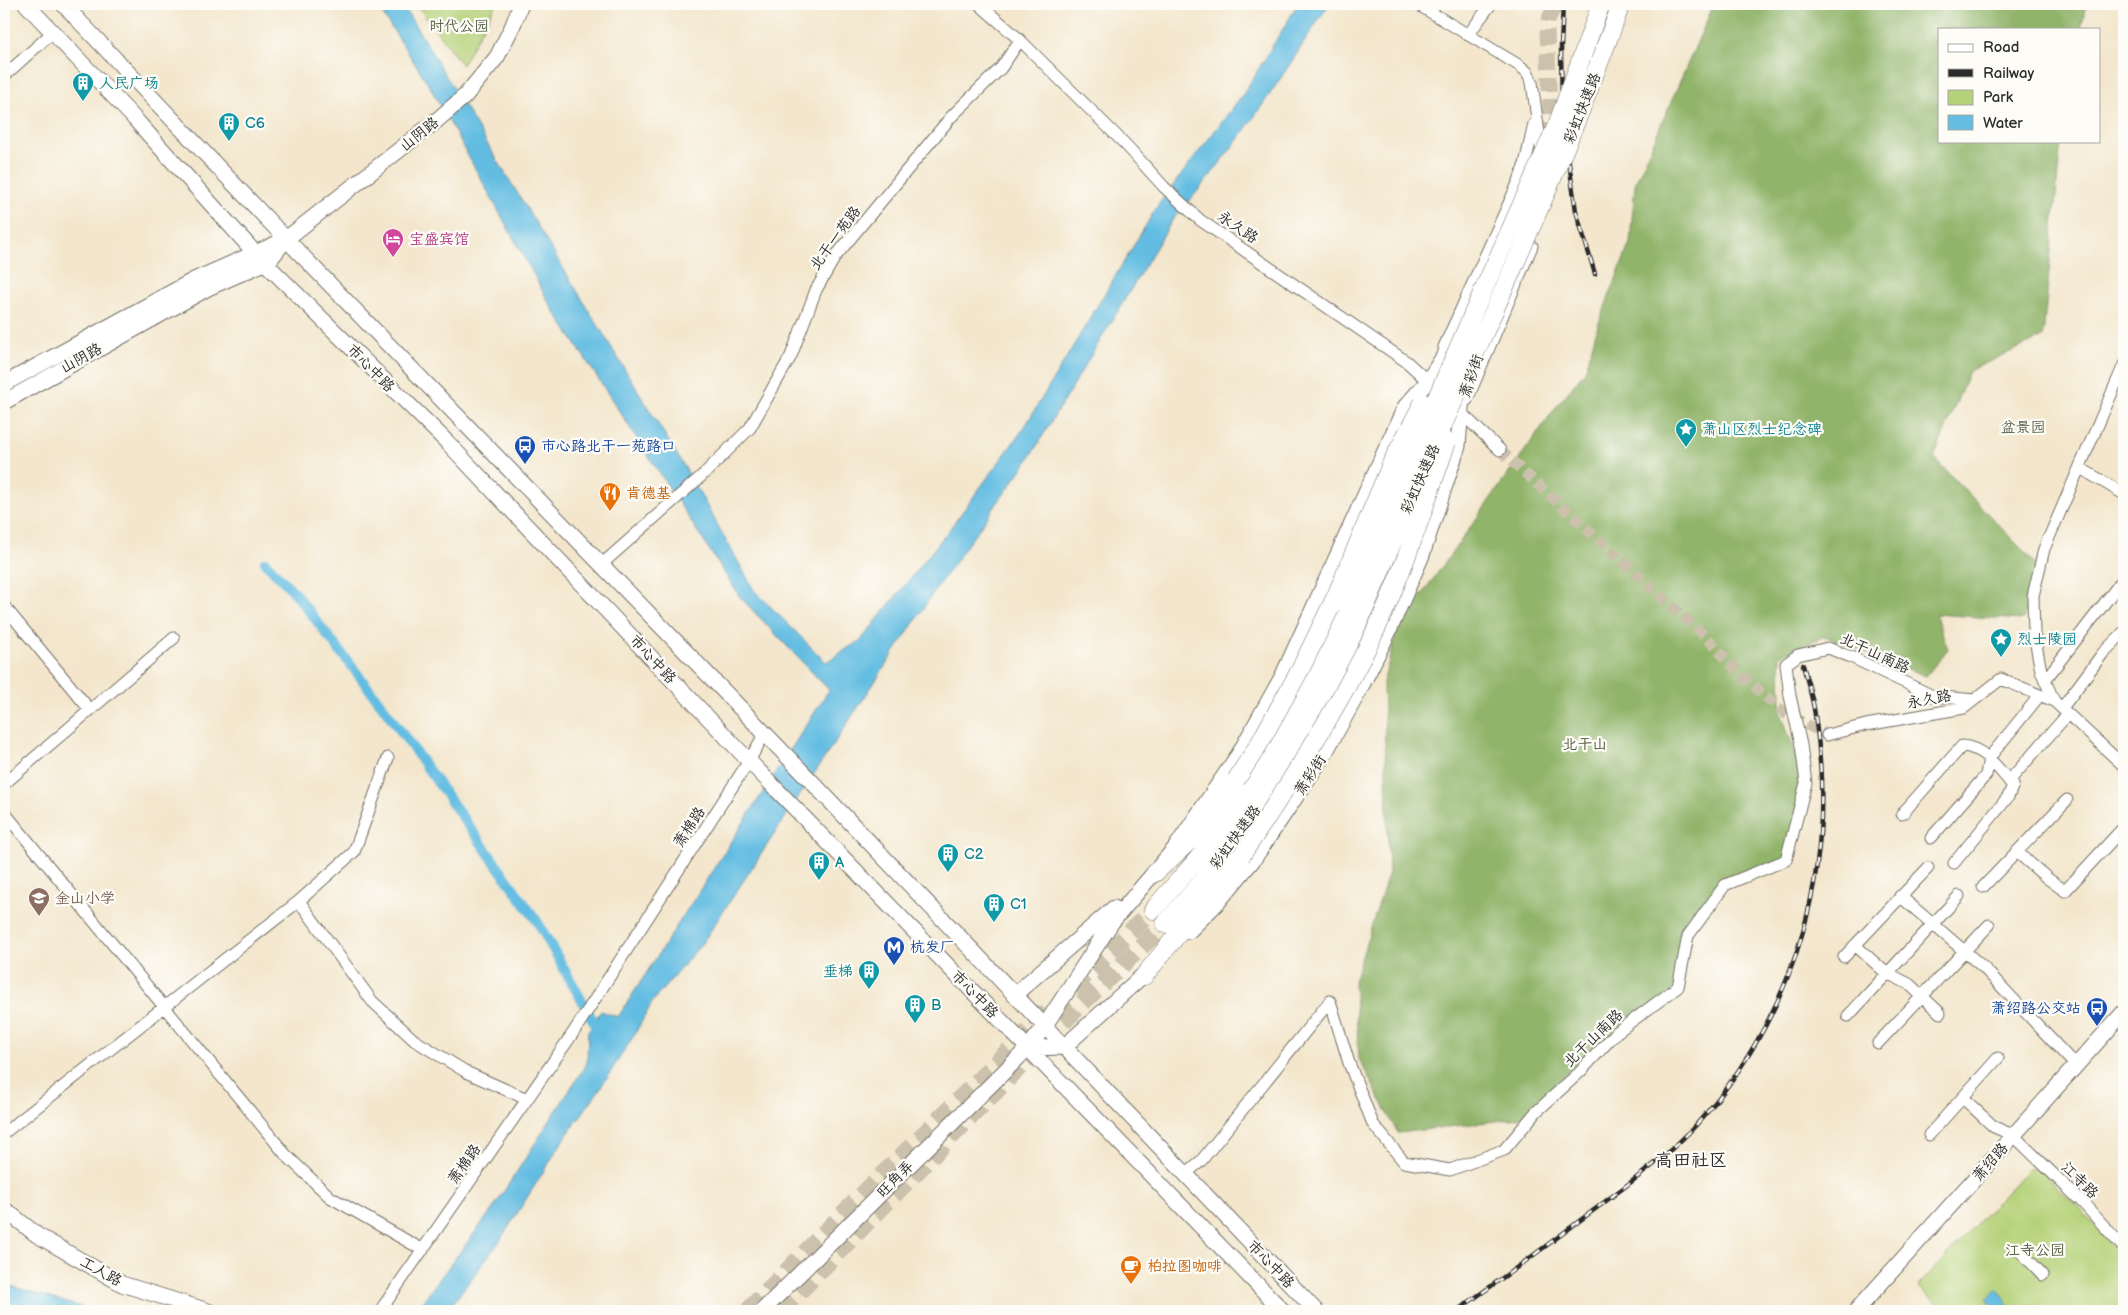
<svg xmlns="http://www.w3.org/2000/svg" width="2128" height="1315" font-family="'Balsamiq Sans','LXGW WenKai TC',sans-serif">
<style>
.green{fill:#b6d279;stroke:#707e52}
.forest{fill:#90b469;stroke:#5e704a}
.water{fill:#64bde2;stroke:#487486}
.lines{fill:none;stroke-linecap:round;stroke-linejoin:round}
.canal{stroke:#64bde2;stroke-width:10}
.minor-tunnel{stroke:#cbc1ac;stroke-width:11;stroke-dasharray:11 5.5;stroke-linecap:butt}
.major-tunnel{stroke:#cbc1ac;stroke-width:15;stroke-dasharray:15 8;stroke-linecap:butt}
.highway-tunnel{stroke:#cbc1ac;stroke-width:18;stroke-dasharray:18 9;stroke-linecap:butt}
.minor-casing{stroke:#716c63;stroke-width:13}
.major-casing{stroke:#716c63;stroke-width:17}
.highway-casing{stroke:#716c63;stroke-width:19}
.minor{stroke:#fff;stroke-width:11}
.major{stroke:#fff;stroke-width:15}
.highway{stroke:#fff;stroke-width:18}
.rail-casing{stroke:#2b2b2b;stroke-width:4.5}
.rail{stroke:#fdfcf7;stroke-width:2.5;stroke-dasharray:8;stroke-linecap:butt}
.highway-bridge-casing{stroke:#716c63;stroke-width:19;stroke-linecap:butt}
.highway-bridge{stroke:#fff;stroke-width:18}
.labels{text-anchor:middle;stroke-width:4.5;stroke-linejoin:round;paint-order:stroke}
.park-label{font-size:15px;fill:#555d42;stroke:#fdfcf7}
.culture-label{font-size:15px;fill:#0d838f;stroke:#fdfcf7;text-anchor:start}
.street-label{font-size:15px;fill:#2b2b2b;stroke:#fdfcf7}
.hotel-label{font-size:15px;fill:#b23c85;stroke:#fdfcf7;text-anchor:start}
.transit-label{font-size:15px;fill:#164399;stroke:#fdfcf7;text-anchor:start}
.food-label{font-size:15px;fill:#c56008;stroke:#fdfcf7;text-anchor:start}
.education-label{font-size:15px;fill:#785e54;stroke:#fdfcf7;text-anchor:start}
.quarter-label{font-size:18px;fill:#2b2b2b;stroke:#fdfcf7}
</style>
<rect width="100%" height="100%" fill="#fdfcf7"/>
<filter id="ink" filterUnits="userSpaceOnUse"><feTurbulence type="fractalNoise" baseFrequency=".02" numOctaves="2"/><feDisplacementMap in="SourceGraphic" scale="10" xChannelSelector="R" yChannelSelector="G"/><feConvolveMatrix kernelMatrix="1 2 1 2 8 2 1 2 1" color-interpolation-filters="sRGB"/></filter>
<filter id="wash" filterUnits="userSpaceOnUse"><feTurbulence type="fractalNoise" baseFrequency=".0096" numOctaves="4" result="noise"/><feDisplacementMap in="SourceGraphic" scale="20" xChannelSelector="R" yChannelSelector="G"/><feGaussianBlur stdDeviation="1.12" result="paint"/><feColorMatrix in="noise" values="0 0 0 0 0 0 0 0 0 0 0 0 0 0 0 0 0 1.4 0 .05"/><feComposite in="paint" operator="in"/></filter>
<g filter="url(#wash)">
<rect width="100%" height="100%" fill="#f3e6cc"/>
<path class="green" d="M416,4H496L462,65Z
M2028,1169H2036L2043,1173L2080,1209L2124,1259V1311H1945L1918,1286Z"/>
<path class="forest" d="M1714,4H2086L2081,29H1939V141H2061L2043,337L1969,371L1934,458L2040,568L2023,620L1935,614L1948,649L1926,676L1824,636L1780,656L1781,713L1806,783L1786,860L1725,885L1688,936L1678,987L1590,1052L1520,1118L1398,1133L1359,1059L1354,981L1389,872L1383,683L1397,630L1556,407L1585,371L1598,325L1630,243L1635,184Z"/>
<path class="water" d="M376,4H402L690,476L754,590L826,662L861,640L949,530L1024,428L1158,205L1244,93L1298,4H1329C1281,78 1233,154 1173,219L1027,462L944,577L703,942L653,1001L633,1037L597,1093L564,1139L499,1242L447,1311H415L492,1210L569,1091L587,1063L588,1031L601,1011L618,1017L829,690L740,597L551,306L429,85Z
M4,1284L94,1311H21L4,1306Z
M1997,1289L2014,1311H1999L1987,1299Z"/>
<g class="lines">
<path class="canal" d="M265,562L294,592L384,708L537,921L594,1022"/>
</g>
</g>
<g filter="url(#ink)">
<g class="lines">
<path class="minor-tunnel" d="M1500,450L1710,641L1741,675L1786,714L1827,735"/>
<path class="major-tunnel" d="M1551,137L1547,29L1549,18L1556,4"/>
<path class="highway-tunnel" d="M1072,988L1153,910
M748,1311L849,1208L1050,1010
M780,1311L1081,1004L1165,924"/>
<g class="minor-casing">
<path id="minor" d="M979,4L1020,40L1127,146L1164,187L1200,220L1407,362L1432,385
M1417,4L1520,66L1527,72L1532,82L1542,156
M1468,35L1491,4
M4,76L53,32
M1444,347L1519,181L1525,164L1534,124
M2124,365L2044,549L2033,596L2034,634L2041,671L2054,701L2124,766
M1467,400L1532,246
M1456,408L1500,450
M2080,468L2124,494
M602,564L705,473L750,428L791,356L816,290L835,257L951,117L1001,68L1020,40
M4,606L90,710
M2045,680L2124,578
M2062,708L2103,653L2124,632
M1827,735L1866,725L1964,708L2001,679L2054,701
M4,784L174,638
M4,812L286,1155L330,1197L423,1250
M1902,814L1962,746C1983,747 1997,767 2009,781
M1931,838L1986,775L1989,758L2040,695
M2017,852L2047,878L2065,891L2124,827
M1954,863L2008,797L2013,785L2009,781L2068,714
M1983,887L2067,800
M1900,896L1984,968L2076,1066
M299,901L372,1001L414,1040L468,1073L527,1099
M1855,945L1885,972L1909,984L1940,1013
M1844,957L1928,868
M1848,1016L1959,896
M1878,1043L1989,925
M1963,1098L1994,1127L2013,1135L2084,1204L2124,1248
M4,1133L299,901L354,852L388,758
M1929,1135L1998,1058
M1185,1174L1201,1161L1330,1001L1349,1063L1373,1124L1404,1162L1450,1170L1504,1150L1536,1112L1580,1072L1617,1032L1678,987L1688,936L1725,885L1786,860L1806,783L1801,745L1790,696L1786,664L1798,655L1828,648L1851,657L1933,696L1974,700
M2017,1248L2043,1275
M380,1311L573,1033L749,761L765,733"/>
</g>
<g class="major-casing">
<path id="major" d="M26,4L134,118L255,253L446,441L749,761L1283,1311
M63,4L286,239L811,781L1316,1311
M4,384L194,280L285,240
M4,402L208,288L269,261L286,239L436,121L465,96L497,57L513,25L521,4
M1189,931L1218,902L1253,860L1322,758L1358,693L1388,633L1422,555L1458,446L1462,396L1466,385
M1014,995L1114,908
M1028,1048L1064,1047L1151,968
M4,1209L37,1235L122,1284L208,1311
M762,1311L1028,1048L1044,1027L1112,922L1176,847L1239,754L1282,677L1405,407L1428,381L1456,337
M1856,1311L2124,1012"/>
</g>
<g class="highway-casing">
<path id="highway" d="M1155,873L1194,837L1236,780
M1153,910C1171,889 1190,868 1208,847C1266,775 1309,690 1347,606
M1165,924C1182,904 1201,884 1217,863C1276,787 1323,702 1362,615
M1144,976L1241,856"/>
</g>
<use href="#minor" class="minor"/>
<use href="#major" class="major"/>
<use href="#highway" class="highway"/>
<g class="rail-casing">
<path id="rail" d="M1563,4L1561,46L1562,115L1576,211L1595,274
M1456,1311C1504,1278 1551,1242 1598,1207C1632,1181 1668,1156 1696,1125C1798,1011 1838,865 1815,715C1813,698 1807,681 1803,665"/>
</g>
<use href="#rail" class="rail"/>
<g class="highway-bridge-casing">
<path id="highway-bridge" d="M1347,606L1475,309L1557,125L1601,4
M1362,615C1381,570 1399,526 1418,482C1487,323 1563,167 1621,4
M1236,780L1259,744L1300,670L1336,596L1392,462L1423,403
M1241,856C1287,788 1332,718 1369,644C1401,580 1423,510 1447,442"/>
</g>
<use href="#highway-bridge" class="highway-bridge"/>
</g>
</g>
<defs>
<g id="building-pin" transform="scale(1.125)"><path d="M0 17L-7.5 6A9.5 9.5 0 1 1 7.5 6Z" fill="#0f9aa8" stroke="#fdfcf7"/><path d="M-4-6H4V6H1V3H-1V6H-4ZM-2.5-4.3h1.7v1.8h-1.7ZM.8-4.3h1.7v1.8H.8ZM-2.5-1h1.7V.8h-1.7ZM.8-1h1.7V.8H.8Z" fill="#fff"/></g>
<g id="hotel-pin" transform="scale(1.125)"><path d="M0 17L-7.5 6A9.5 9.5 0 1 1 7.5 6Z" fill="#d1479c" stroke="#fdfcf7"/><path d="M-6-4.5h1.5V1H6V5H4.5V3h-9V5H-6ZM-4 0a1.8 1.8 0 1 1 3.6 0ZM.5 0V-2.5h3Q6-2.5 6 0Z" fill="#fff"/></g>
<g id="sight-pin" transform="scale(1.125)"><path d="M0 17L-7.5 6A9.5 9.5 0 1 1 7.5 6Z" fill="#0f9aa8" stroke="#fdfcf7"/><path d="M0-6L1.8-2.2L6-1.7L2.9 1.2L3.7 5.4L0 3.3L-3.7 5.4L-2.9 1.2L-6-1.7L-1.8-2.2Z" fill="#fff"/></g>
<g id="bus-pin" transform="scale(1.125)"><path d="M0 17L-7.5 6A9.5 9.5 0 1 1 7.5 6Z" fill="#1a4fb4" stroke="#fdfcf7"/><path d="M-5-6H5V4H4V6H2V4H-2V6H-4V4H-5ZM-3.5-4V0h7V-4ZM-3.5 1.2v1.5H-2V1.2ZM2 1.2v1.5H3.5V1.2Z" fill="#fff"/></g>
<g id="restaurant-pin" transform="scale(1.125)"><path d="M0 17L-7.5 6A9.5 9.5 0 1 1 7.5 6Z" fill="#e8710a" stroke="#fdfcf7"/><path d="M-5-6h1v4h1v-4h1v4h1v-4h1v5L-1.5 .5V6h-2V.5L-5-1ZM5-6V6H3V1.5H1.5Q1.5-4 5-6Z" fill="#fff"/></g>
<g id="school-pin" transform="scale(1.125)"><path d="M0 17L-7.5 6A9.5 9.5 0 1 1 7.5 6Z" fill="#8d6e63" stroke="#fdfcf7"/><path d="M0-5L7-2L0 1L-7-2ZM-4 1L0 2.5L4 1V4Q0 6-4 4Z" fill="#fff"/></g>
<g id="metro-pin" transform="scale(1.125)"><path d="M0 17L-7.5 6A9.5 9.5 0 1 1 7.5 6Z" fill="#1a4fb4" stroke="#fdfcf7"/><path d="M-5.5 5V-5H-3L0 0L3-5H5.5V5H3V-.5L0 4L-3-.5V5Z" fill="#fff"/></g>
<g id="cafe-pin" transform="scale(1.125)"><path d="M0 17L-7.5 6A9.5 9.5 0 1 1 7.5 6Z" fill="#e8710a" stroke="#fdfcf7"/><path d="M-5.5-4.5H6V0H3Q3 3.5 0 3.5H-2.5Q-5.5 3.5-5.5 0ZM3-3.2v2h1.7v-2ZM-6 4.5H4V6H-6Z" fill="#fff"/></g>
</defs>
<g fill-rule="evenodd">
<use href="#building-pin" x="83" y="83"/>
<use href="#building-pin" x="229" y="123"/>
<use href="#hotel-pin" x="393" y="239"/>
<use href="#sight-pin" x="1686" y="429"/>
<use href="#bus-pin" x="525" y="446"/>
<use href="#restaurant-pin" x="610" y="493"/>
<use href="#sight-pin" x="2001" y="639"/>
<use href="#building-pin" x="948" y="854"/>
<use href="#building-pin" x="819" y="862"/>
<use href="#school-pin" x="39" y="898"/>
<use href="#building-pin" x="994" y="904"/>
<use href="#metro-pin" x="894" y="947"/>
<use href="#building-pin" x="869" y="971"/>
<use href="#building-pin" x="915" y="1005"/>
<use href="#bus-pin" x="2097" y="1008"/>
<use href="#cafe-pin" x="1131" y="1266"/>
</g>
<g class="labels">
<g class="park-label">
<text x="459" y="31">时代公园</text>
<text x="2023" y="432">盆景园</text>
<text x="1585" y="749">北干山</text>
<text x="2035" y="1255">江寺公园</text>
</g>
<g class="culture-label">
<text x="99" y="88">人民广场</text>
<text x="245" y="128">C6</text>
<text x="1702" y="434">萧山区烈士纪念碑</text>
<text x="2017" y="644">烈士陵园</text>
<text x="964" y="859">C2</text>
<text x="835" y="867">A</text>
<text x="1010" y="909">C1</text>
<text x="853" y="976" text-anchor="end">垂梯</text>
<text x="931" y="1010">B</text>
</g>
<g class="street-label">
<text transform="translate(1582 108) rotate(-68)" y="5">彩虹快速路</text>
<text transform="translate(419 134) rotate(-39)" y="5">山阴路</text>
<text transform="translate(1238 227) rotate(34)" y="5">永久路</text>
<text transform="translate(835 238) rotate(-54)" y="5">北干一苑路</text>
<text transform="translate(81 358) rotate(-29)" y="5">山阴路</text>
<text transform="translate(371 368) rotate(45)" y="5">市心中路</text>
<text transform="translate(1471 376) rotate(-71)" y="5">萧彩街</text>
<text transform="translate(1420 479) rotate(-66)" y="5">彩虹快速路</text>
<text transform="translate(1875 653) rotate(25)" y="5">北干山南路</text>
<text transform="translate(653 659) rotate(47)" y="5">市心中路</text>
<text transform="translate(1929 699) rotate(-11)" y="5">永久路</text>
<text transform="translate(1310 775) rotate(-57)" y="5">萧彩街</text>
<text transform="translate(689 827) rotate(-57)" y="5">萧棉路</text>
<text transform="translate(1235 837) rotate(-54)" y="5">彩虹快速路</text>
<text transform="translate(975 994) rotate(46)" y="5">市心中路</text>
<text transform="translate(1593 1038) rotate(-44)" y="5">北干山南路</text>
<text transform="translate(1990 1162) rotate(-49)" y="5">萧绍路</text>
<text transform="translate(464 1164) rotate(-55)" y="5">萧棉路</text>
<text transform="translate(895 1179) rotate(-45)" y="5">旺角弄</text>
<text transform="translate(2080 1180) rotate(45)" y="5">江寺路</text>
<text transform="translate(1271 1264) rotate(46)" y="5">市心中路</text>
<text transform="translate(101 1271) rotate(29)" y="5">工人路</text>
</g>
<g class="hotel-label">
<text x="409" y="244">宝盛宾馆</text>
</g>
<g class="transit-label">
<text x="541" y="451">市心路北干一苑路口</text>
<text x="910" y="952">杭发厂</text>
<text x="2081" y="1013" text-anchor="end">萧绍路公交站</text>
</g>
<g class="food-label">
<text x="626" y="498">肯德基</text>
<text x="1147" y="1271">柏拉图咖啡</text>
</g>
<g class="education-label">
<text x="55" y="903">金山小学</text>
</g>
<g class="quarter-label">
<text x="1691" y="1166">高田社区</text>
</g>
</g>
<rect width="2128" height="1315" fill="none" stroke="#fdfcf7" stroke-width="20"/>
<rect x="1938" y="28" width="162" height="115" fill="#fdfcf7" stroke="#a9a8a5"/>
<rect x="1948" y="44" width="25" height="8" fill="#ffffff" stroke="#a9a8a5"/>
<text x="1983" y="52" font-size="15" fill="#2b2b2b">Road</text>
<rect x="1948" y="69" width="25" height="8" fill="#2b2b2b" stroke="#a9a8a5"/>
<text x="1983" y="78" font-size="15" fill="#2b2b2b">Railway</text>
<rect x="1948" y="90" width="25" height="15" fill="#b6d279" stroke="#a9a8a5"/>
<text x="1983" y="102" font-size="15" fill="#2b2b2b">Park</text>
<rect x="1948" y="115" width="25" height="15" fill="#64bde2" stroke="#a9a8a5"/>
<text x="1983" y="128" font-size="15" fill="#2b2b2b">Water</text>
</svg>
